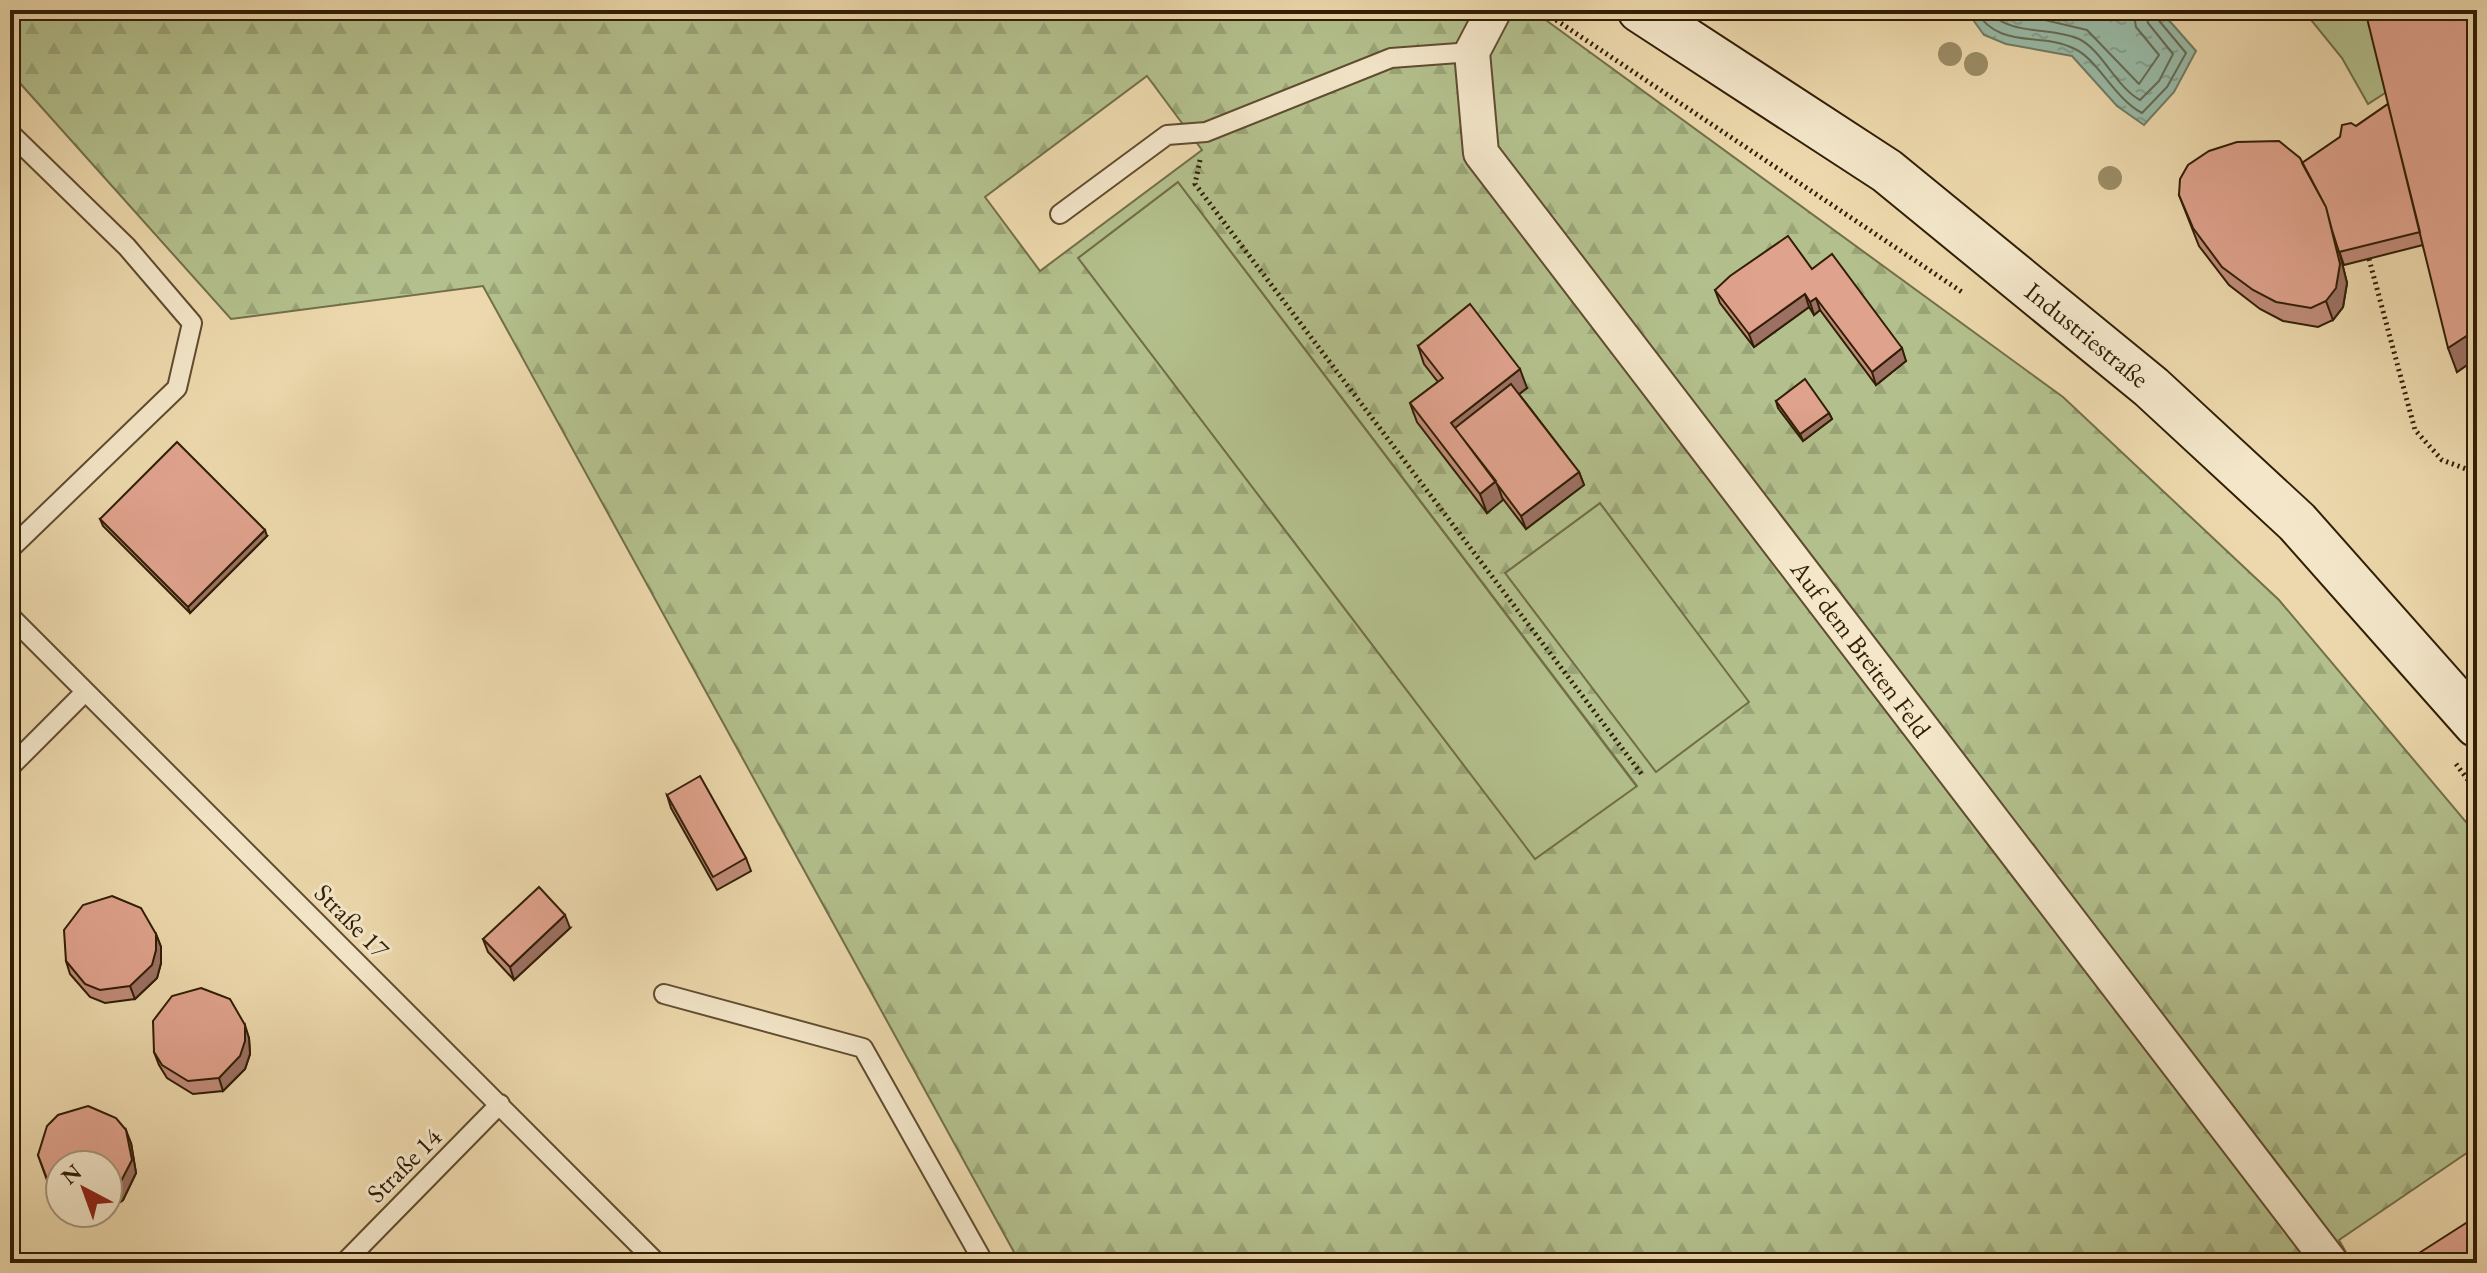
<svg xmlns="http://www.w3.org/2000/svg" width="2487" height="1273" font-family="'EB Garamond',serif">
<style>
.green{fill:#b3c08d;stroke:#726f49;stroke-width:2}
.forest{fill:url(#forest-firs);stroke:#726f49;stroke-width:2;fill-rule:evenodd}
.water{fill:url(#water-ripples);stroke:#6f7c66;stroke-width:2}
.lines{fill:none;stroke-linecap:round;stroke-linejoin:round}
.shore{stroke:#656c56;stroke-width:2}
.lane-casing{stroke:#604c2f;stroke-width:22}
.street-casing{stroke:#604c2f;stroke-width:38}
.secondary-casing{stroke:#311e05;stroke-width:48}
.path{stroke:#311e05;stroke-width:5;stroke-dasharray:2 4;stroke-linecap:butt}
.lane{stroke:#f3e6c9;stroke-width:18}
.street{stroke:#f3e6c9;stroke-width:34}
.secondary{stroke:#f3e6c9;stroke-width:44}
.tree{fill:#9b8d67}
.wall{fill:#c08b79;stroke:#311e05;stroke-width:2}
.shaded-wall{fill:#9c7163;stroke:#311e05;stroke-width:2}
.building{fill:#dfa28d;stroke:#311e05;stroke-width:2}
.labels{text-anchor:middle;stroke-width:6;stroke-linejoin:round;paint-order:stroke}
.street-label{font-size:26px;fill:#311e05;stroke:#f3e6c9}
</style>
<defs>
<pattern id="forest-firs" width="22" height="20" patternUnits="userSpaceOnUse" patternTransform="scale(2)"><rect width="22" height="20" fill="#b3c08d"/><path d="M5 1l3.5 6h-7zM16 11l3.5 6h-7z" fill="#9aa578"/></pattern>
<pattern id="water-ripples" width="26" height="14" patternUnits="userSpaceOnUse" patternTransform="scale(2)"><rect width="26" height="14" fill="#99baa7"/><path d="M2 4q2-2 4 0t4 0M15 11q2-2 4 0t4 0" fill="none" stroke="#849f8e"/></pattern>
</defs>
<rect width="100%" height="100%" fill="#ecd8ac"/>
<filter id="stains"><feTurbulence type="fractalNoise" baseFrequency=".0025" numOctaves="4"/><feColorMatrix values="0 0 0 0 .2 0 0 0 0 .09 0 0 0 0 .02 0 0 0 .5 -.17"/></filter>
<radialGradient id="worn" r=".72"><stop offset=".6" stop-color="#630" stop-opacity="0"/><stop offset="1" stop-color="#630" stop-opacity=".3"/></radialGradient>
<path class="green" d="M2303,10H2368L2388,91L2368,104L2342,58Z
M1178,182L1637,787L1535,860L1078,258Z
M1600,503L1750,702L1656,773L1505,573Z"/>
<path class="forest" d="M10,10H1532L2063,397L2279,600L2477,835V1146L2339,1240L2352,1263H1020L483,286L231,319L10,72ZM1147,76L1202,150L1040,271L985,197ZM1178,182L1637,786L1535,859L1078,258ZM1600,503L1749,702L1656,772L1505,573Z"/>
<path class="water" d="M1966,10H2160L2196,51L2174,92L2144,125L2117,106L2072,56L2006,44L1984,35Z"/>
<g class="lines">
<path class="shore" d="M1975,10C2000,51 2041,31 2075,49C2098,60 2114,98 2142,113L2167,87L2186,53L2156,17L2155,10
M1987,10C2011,37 2049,26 2079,39C2102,50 2116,87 2140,100L2159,81L2173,54L2148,23L2145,10
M2003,10L2087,30L2139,84L2159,55L2136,27L2133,10"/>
<g class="lane-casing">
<path id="lane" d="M10,133L127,247L192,323L177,388L10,549
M1060,214L1167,135L1206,132L1391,58L1472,52
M10,616L657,1263
M10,767L85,692
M664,994L863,1048L984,1263
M344,1263L500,1104"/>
</g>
<g class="street-casing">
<path id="street" d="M1494,10L1472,52L1481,153L2331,1263"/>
</g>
<g class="secondary-casing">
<path id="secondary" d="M1640,10L1887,171L2151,387L2297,522L2477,725"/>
</g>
<path class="path" d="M1541,10L1962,292
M1200,160L1195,184L1643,776
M2369,259L2415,430L2442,460L2477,473
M2456,764L2477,792"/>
<use href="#lane" class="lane"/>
<use href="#street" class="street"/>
<use href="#secondary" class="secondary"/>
</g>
<g class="tree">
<circle cx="1950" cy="54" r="12"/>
<circle cx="1976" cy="64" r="12"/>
<circle cx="2110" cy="178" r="12"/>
</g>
<path class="wall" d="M2452,10L2454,19L2473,15L2477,25V358L2457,372L2423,245L2344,265L2339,251L2347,283L2343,307L2333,320L2318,327L2283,321L2260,309L2229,285L2199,246L2179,195L2302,163L2388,104Z
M1812,269L1906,361L1876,385L1820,310L1814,315L1809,307L1754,347L1720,303L1715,290Z
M1418,346L1527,388L1519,394L1579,472L1584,485L1526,529L1503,499L1487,513L1417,422L1410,403L1438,382L1424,364Z
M1776,401L1829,413L1832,419L1803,441L1778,408Z
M100,519L267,536L190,613L103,526Z
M667,795L746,858L751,871L717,890L671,808Z
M570,928L514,980L488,952L483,939Z
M156,934L161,947V963L157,978L135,999L105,1003L90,997L70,974L66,961Z
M249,1038L250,1054L245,1069L223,1091L193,1094L167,1078L159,1065L154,1052Z
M131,1143L136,1173L123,1200L110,1209H108V1165H60V1201L53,1197L38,1155Z"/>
<path class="shaded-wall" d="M2326,207L2333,226L2347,283L2343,307L2333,320L2326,301Z
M1805,294L1809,307L1754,347L1749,334Z
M1816,298L1820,310L1814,315L1810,302Z
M2477,329V358L2457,372L2448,348Z
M1902,348L1906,361L1876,385L1872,372Z
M1520,369L1527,388L1461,439L1451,423Z
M1829,413L1832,419L1803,441L1800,434Z
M1579,472L1584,485L1526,529L1521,516Z
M1496,481L1503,500L1487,513L1480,494Z
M265,530L267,536L190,613L188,607Z
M565,915L570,928L514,980L510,967Z
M156,934L161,947V963L157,978L135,999L130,986Z
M245,1025L249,1038L250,1054L245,1069L223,1091L219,1078Z
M126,1130L131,1143L136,1173L123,1200L110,1209L108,1203V1194Z"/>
<path class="building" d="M2365,10H2449L2452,20L2473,15L2477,30V329L2448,348Z
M2388,104L2420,232L2339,252L2332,230L2326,207L2302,163L2340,137L2342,125L2351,123L2356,126Z
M2279,141L2300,158L2326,207L2340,264L2336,288L2326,301L2311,308L2276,302L2253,290L2222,267L2193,228L2179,195L2180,179L2188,165L2209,151L2237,142Z
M1788,236L1812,269L1832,254L1902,348L1872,372L1816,298L1810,302L1805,294L1749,334L1715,290L1730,276Z
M1470,304L1520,369L1451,423L1496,481L1480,494L1410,403L1443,378L1418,346Z
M1805,379L1829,413L1800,434L1776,401Z
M1511,384L1579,472L1521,516L1455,428Z
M177,442L265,530L188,607L100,519Z
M700,776L746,858L713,877L667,795Z
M539,887L565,915L510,967L483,939Z
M112,896L141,908L156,934V950L152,965L130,986L100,990L85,984L66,961L64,930L83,905Z
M201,988L230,999L245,1025V1041L240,1056L219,1078L188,1081L162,1065L154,1052L153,1021L172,996Z
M88,1106L116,1118L126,1130L132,1160L118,1187L108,1194V1165H60V1191L49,1184L38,1155L47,1126L58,1115Z
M2477,1216V1263H2421L2416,1255Z"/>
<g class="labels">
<g class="street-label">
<text transform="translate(2087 335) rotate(39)" y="9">Industriestraße</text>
<text transform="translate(1861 649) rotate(53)" y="9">Auf dem Breiten Feld</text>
<text transform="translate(352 921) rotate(45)" y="9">Straße 17</text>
<text transform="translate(404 1165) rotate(-45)" y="9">Straße 14</text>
</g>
</g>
<rect width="2487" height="1273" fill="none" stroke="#ecd8ac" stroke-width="40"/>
<rect x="12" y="12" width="2463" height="1249" fill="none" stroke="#311e05" stroke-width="4"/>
<rect x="20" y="20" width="2447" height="1233" fill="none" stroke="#311e05" stroke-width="2"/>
<g transform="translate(84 1189) rotate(319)"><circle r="38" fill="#f3e6c9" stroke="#a5967b" stroke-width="2"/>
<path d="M0-6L14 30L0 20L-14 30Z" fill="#8f2418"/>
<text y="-12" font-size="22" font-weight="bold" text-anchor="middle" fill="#311e05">N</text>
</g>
<rect width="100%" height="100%" filter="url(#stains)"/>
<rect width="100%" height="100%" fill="url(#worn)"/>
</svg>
